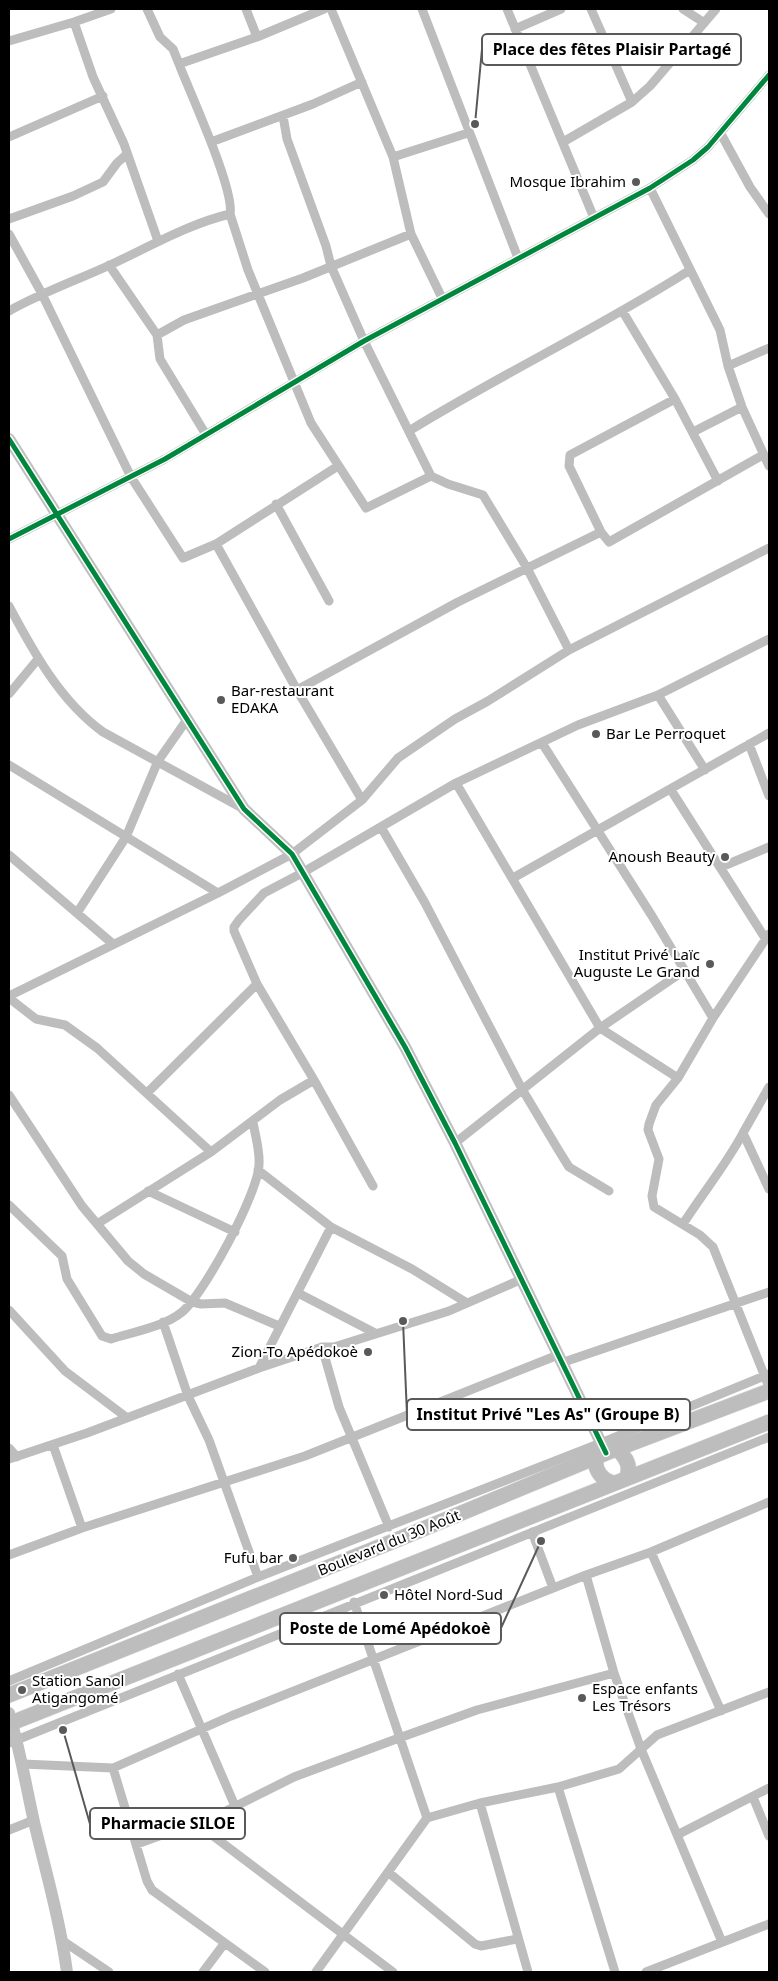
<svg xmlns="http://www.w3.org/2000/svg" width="778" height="1981" font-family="'Noto Sans',sans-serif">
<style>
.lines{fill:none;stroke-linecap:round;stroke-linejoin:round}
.highway-casing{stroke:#dbdbdb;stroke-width:16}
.street{stroke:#bdbdbd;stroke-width:9}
.secondary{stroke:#bfbfbf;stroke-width:12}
.highway{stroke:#bdbdbd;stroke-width:15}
.cycleway-casing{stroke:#fff;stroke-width:8}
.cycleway{stroke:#00873e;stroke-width:5}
.poi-dot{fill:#595959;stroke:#fff;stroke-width:2}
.labels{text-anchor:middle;stroke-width:4;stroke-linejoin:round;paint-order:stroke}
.poi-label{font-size:15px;fill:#000;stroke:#fff;text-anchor:end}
.street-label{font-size:15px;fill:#000;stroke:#fff}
.leader{fill:none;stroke:#595959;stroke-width:2}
.callout-dot{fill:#595959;stroke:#fff;stroke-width:2}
.callout{fill:#fff;stroke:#595959;stroke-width:2}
.callout-label{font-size:16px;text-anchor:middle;font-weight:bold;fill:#000}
</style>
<rect width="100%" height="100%" fill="#fff"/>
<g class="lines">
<g class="highway-casing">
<path id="highway" d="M617,1449C626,1457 632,1467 626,1478
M596,1458C594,1470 602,1480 613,1483
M9,1695L394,1541L606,1453L769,1391
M9,1724L769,1422"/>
</g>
<path class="street" d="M147,9L160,37L173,49L179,64
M246,9L257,37
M324,9L257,37L179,64C190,93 235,190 230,214L248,270L311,423L366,508L431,476
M331,9L393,157L411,234L442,298
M422,9L518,258
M507,9L594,218
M591,9L632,102
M683,9L703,22
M74,22L93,77L124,144L158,241
M515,29L561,9
M9,41L74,22L111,9
M283,116L287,139L326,246L331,266L364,341L431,476L448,484L483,495L527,568L569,650
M721,134L750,187L769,214
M9,137L103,96
M211,142L313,104L362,82
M563,142L632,102L650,86L716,9
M393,157L468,133
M650,188L720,330L728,366L742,407L769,466
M9,219L73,196L103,182L117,163L127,154
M9,234L41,292L131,477L183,558L216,544L338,466
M109,265L157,335L160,359L205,433
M9,311C43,292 75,281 110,265C149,247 188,224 230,214
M623,312L675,399L718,481
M157,335L184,320L303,278L411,234
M728,366L769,348
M675,399L570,455L569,466L601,532L609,542L763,455
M409,431C501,374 599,328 690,270
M693,432L742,407
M276,504L329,601
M9,539L165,459L364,341L650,188L693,160L708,147L769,75
M216,544L297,690L362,800
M9,606C33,651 60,701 103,732L242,808
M297,690L458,602L601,532
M9,694L38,659
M658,695L705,770
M542,743L652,916L713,1018
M749,744L769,796
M9,765L218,893
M456,783L600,1028L678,1078
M671,790L765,938
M381,827L425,903L522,1089L559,1151L569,1167L609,1191
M9,855L113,944
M721,867L769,847
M513,878L769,733
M77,913L126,837L158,761L186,721
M769,934L713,1018L678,1078L656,1105L649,1124L648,1130L659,1159L652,1196L654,1207L700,1235L713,1247L769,1387
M9,996L218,893L292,854L362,800L398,758L455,719L488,701L569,650L769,548
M9,998L36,1019L65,1025L97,1048L211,1152
M769,1087L743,1133L769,1189
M147,1093L257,984
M9,1095L82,1206L128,1261L144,1274L192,1302L201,1304L225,1303L279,1326
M455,1143L600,1028L685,970
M258,1170L331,1227L412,1269L467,1303
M373,1186L314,1080L257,984L234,931V927L239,920L264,893L302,873L456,783L578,725L658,695L769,639
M148,1191L235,1232
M9,1205L62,1256L67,1279L102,1336L111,1339C133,1332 164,1327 182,1312C204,1294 259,1192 259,1164C260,1150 255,1135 253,1122
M97,1224L211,1152L280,1100L314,1080
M683,1224C702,1194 726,1165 743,1133
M298,1293L375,1333
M9,1310L65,1371L126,1417
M163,1322L188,1396L209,1440L258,1577
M322,1347L339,1407L389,1527
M561,1363L769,1292
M259,1368L331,1227
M53,1445L82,1528
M9,1448L17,1457
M9,1459L87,1433L259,1368L322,1347H334L449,1311L520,1280
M532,1532L553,1588
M651,1552L721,1711
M9,1555L82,1528L305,1456L558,1355
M586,1575L614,1673L641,1749L722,1942
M178,1674L235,1806
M9,1681L258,1577L601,1443L769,1374
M9,1743L769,1437
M23,1764L113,1768L231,1716L586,1575L651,1552L769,1502
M113,1768L147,1881L152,1890L265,1972
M558,1787L615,1972
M753,1797L769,1836
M480,1803L528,1972
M427,1818L480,1803L558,1787L619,1769L657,1735L769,1692
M196,1823L393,1972
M9,1830L34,1820
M677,1835L769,1788
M137,1844L220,1814L294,1777L399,1738L477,1710L614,1673
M388,1872L475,1944L481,1946L517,1939
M63,1941L109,1972
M203,1972L224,1944
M316,1972L427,1818L354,1602
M646,1972L769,1924"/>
<path class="secondary" d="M9,439L244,809L292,854L405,1047L455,1143L606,1453
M9,1713C20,1749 26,1786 34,1822C46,1872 60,1921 67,1972"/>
<use href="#highway" class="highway"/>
<g class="cycleway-casing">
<path id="cycleway" d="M9,439L244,809L292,854L405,1047L455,1143L606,1453
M9,539L165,459L364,341L650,188L693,160L708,147L769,75"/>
</g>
<use href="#cycleway" class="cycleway"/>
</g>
<g class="poi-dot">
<circle cx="636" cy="182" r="5"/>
<circle cx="221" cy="700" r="5"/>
<circle cx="596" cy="734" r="5"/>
<circle cx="725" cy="857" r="5"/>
<circle cx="710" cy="964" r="5"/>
<circle cx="368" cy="1352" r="5"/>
<circle cx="293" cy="1558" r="5"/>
<circle cx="384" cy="1595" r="5"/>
<circle cx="22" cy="1690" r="5"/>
<circle cx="582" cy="1698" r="5"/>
</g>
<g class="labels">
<g class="poi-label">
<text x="626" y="187">Mosque Ibrahim</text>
<text x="231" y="696" text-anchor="start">Bar-restaurant<tspan x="231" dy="17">EDAKA</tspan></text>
<text x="606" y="739" text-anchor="start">Bar Le Perroquet</text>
<text x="715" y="862">Anoush Beauty</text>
<text x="700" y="960">Institut Privé Laïc<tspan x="700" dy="17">Auguste Le Grand</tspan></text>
<text x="358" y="1357">Zion-To Apédokoè</text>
<text x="283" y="1563">Fufu bar</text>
<text x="394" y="1600" text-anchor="start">Hôtel Nord-Sud</text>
<text x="32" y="1686" text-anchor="start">Station Sanol<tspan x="32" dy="17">Atigangomé</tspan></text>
<text x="592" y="1694" text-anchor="start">Espace enfants<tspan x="592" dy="17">Les Trésors</tspan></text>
</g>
<g class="street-label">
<text transform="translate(389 1543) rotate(-22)" y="5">Boulevard du 30 Août</text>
</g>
</g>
<path class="leader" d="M475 124L482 49M403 1321L407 1415M541 1541L501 1628M63 1730L90 1824"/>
<g class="callout-dot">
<circle cx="475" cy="124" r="5"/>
<circle cx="403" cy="1321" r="5"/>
<circle cx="541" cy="1541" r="5"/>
<circle cx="63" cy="1730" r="5"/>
</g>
<g class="callout">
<rect x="482" y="34" width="259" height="31" rx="5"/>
<rect x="407" y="1399" width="283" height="31" rx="5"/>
<rect x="280" y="1613" width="221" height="31" rx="5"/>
<rect x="90" y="1808" width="155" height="31" rx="5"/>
</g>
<g class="callout-label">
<text x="612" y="55">Place des fêtes Plaisir Partagé</text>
<text x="548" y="1420">Institut Privé "Les As" (Groupe B)</text>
<text x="390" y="1634">Poste de Lomé Apédokoè</text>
<text x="168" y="1829">Pharmacie SILOE</text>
</g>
<rect width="778" height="1981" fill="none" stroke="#000000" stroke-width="20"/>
</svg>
